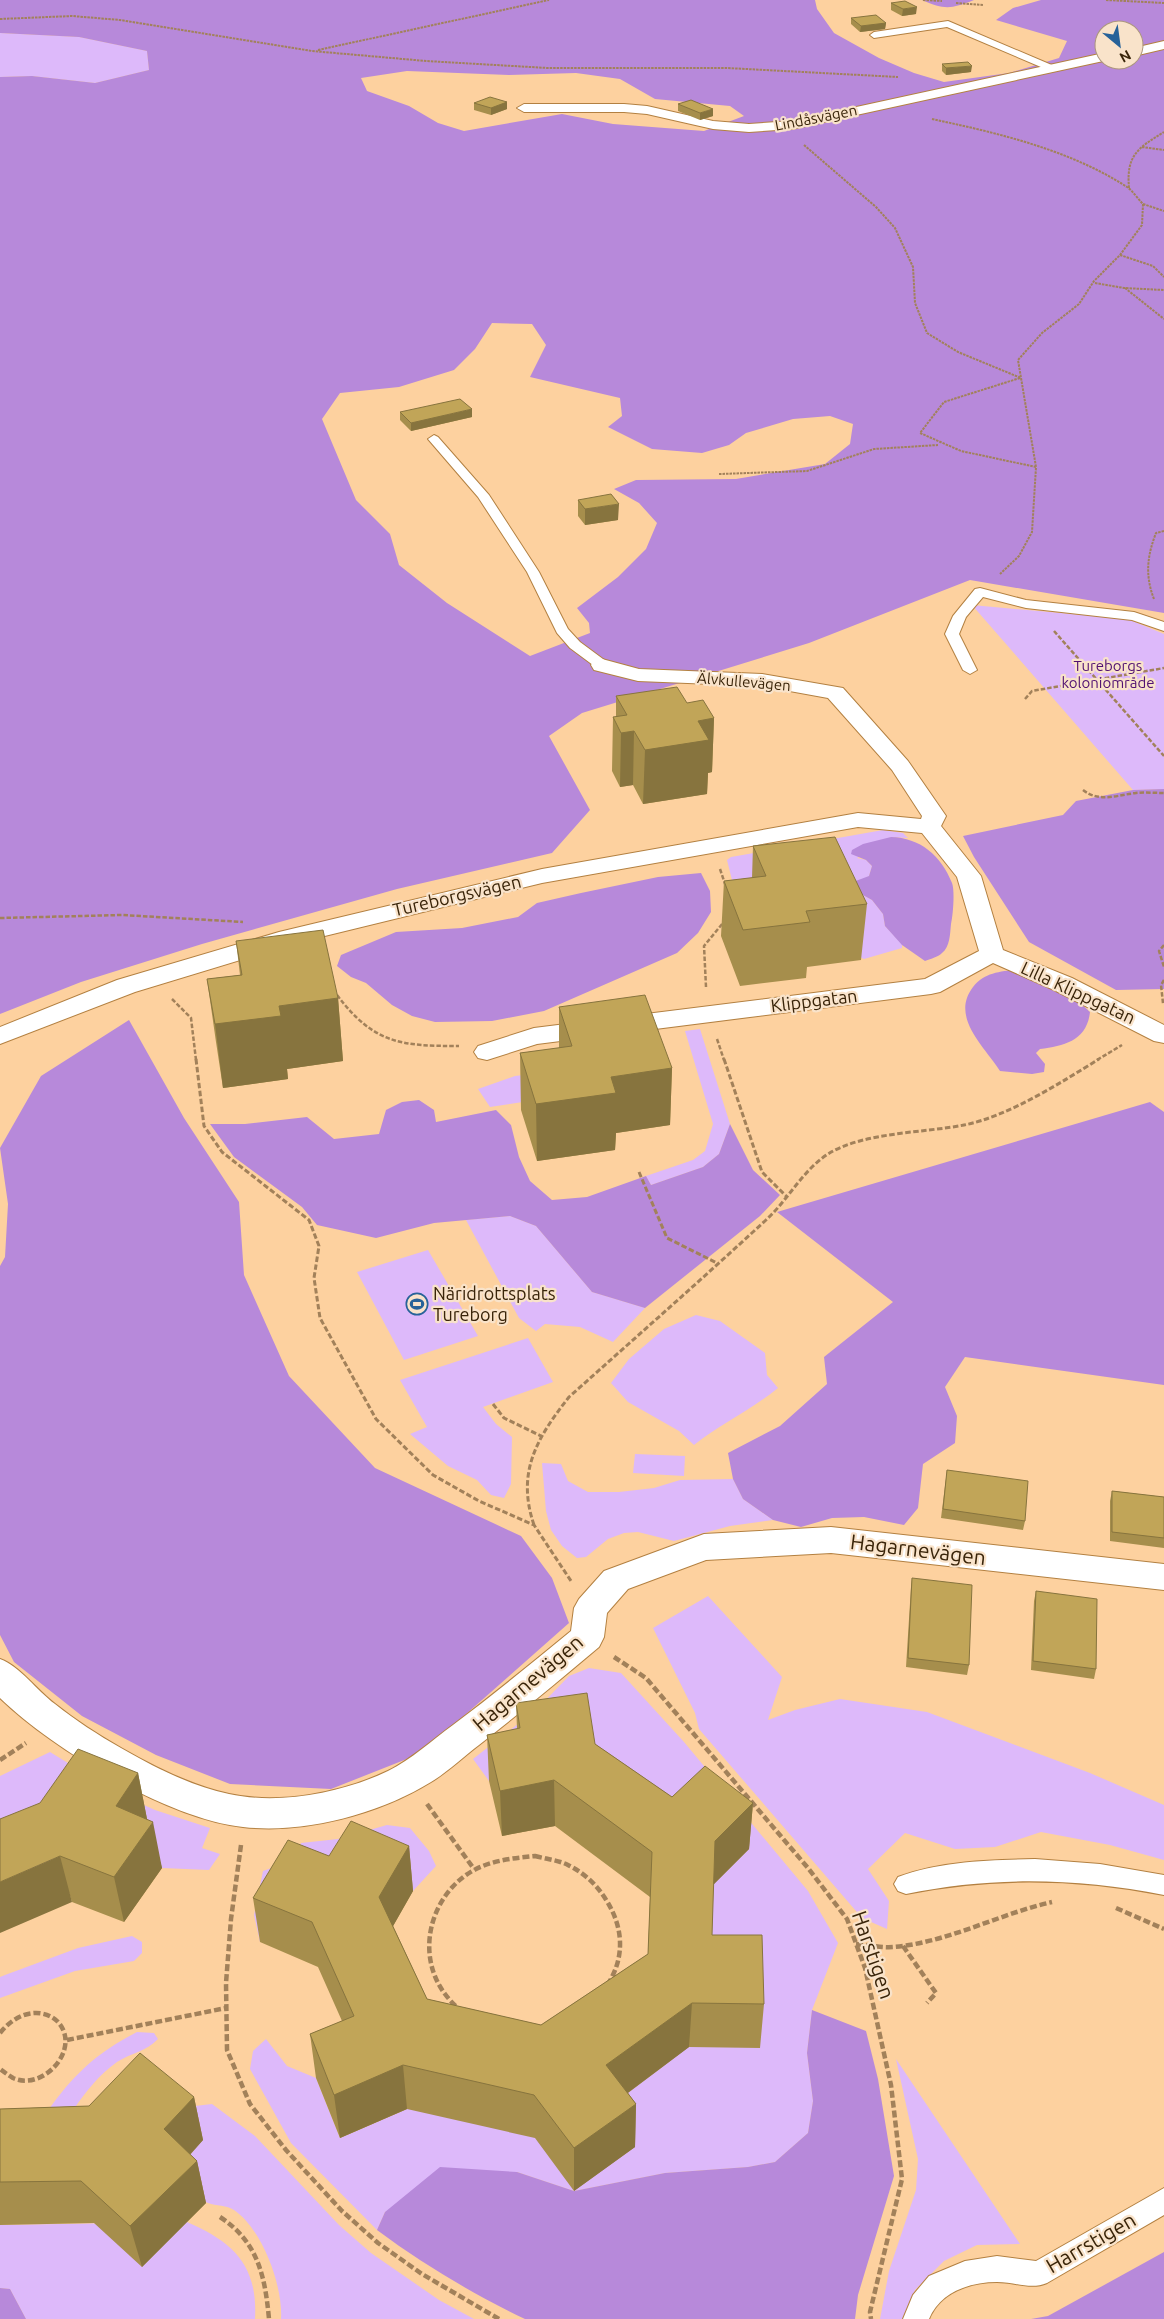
<svg xmlns="http://www.w3.org/2000/svg" width="1164" height="2319" font-family="Ubuntu,sans-serif">
<style>
.green{fill:#ddb9fa}
.forest{fill:#b789da;fill-rule:evenodd}
.lines{fill:none;stroke-linecap:round;stroke-linejoin:round}
.service-casing{stroke:#b38041;stroke-width:2}
.minor-casing{stroke:#b38041;stroke-width:2}
.path-far3{stroke:#a2815a;stroke-width:2;stroke-dasharray:2.5 1;stroke-linecap:butt}
.path-far2{stroke:#a2815a;stroke-width:2.5;stroke-dasharray:4.5 2;stroke-linecap:butt}
.path-far1{stroke:#a2815a;stroke-width:3;stroke-dasharray:5.5 2.5;stroke-linecap:butt}
.path{stroke:#a2815a;stroke-width:4.5;stroke-dasharray:7 3;stroke-linecap:butt}
.service{fill:#fff;fill-rule:evenodd}
.minor{fill:#fff;fill-rule:evenodd}
.wall{fill:#a68e4c}
.shaded-wall{fill:#87743e}
.building{fill:#c1a558;stroke:#87743e}
.labels{text-anchor:middle;stroke-width:4.5;stroke-linejoin:round;paint-order:stroke}
.far-street-label{font-size:15px;fill:#392409;stroke:#f9e3ca}
.far-park-label{font-size:15px;fill:#511172;stroke:#f9e3ca}
.street-label{font-size:18px;fill:#392409;stroke:#f9e3ca}
.poi-label{font-size:18px;fill:#392409;stroke:#f9e3ca;text-anchor:start}
.near-street-label{font-size:21px;fill:#392409;stroke:#f9e3ca}
</style>
<rect width="100%" height="100%" fill="#fdd19f"/>
<path class="green" d="M0,33L79,37L147,51L149,70L95,83L32,76L0,77Z
M972,605L1128,619L1164,634V789L1133,790Z
M883,830L903,833L908,838L891,837L857,858L866,860L872,866L869,876L854,890L872,900L883,914L885,926L902,944V948L864,959L736,896L727,860L731,857Z
M700,1029L730,1124L719,1154L703,1167L651,1185L646,1176L693,1160L705,1151L713,1124L685,1031Z
M557,1071L562,1096L490,1107L478,1089L515,1076Z
M510,1216L536,1226L592,1292L645,1308L613,1342L580,1327L545,1324L536,1331L519,1318L466,1220Z
M428,1250L478,1336L404,1360L357,1272Z
M696,1315L720,1321L765,1353L767,1375L778,1388C751,1410 721,1424 694,1445L679,1431L628,1402L611,1383L629,1359L664,1329Z
M528,1338L553,1382L483,1407L496,1424L512,1437L511,1484L504,1498L491,1495L477,1480L448,1466L410,1434L427,1427L400,1380Z
M635,1454L685,1456L684,1476L633,1473Z
M542,1463L561,1464L568,1481L588,1492H619L654,1488L680,1480L733,1479L743,1499L773,1520L730,1526L674,1541L638,1532L624,1533L608,1539L586,1557L577,1558L562,1546L551,1530L546,1511Z
M708,1596L782,1677L768,1720L795,1710L840,1699L927,1712L1090,1773L1164,1805V1860L1110,1845L1041,1832L995,1847L955,1849L905,1833L868,1869L889,1901L887,1929L862,1918L699,1729L695,1713L653,1628Z
M589,1668L621,1673L684,1742L808,1891L838,1943L812,2010L807,2053L813,2101L808,2133L775,2162L748,2167L665,2173L574,2191L517,2172L385,2212L377,2230L291,2143L250,2069L253,2051L266,2039L287,2066L316,2078L340,2138L407,2109H606L709,1979L712,1886L489,1781L473,1759L537,1709L569,1676Z
M50,1752L117,1793L155,1810L210,1828L202,1848L220,1854L209,1870L162,1868L0,1870V1776Z
M387,1825L410,1828L429,1851L436,1866L413,1891L356,1867L260,1942L254,1915L263,1871L296,1859L301,1843L338,1839Z
M132,1936L142,1942V1953L134,1961L75,1971L0,1998V1977L5,1975L78,1948Z
M137,2032L154,2033L158,2039C147,2051 131,2053 117,2062C99,2075 86,2091 74,2109L47,2112C73,2075 96,2053 137,2032Z
M896,2059L1020,2244L977,2245L944,2261L915,2290L905,2319H880L889,2271L916,2190L918,2159Z
M212,2104L255,2136L339,2225L371,2253L439,2300L474,2319H281C283,2285 262,2229 234,2210C227,2205 216,2206 208,2203C198,2199 182,2180 174,2172L195,2106Z
M187,2222C233,2242 258,2265 255,2319H26L10,2289L0,2288V2225Z"/>
<path class="forest" d="M0,0H815L817,9L834,33L879,58L914,73L944,82L1009,73L1059,58L1067,41L996,20L1013,8L1041,0H1164V613L970,580L809,643L582,713L549,736L590,810L552,853L397,889L202,944L81,982L0,1014V77L32,76L95,83L149,70L147,51L79,37L0,33ZM1104,30H1134V60H1104ZM407,71L509,75L576,73L620,79L655,99L730,106L744,116L704,131L613,124L562,114L464,131L438,123L409,106L367,91L361,78ZM492,323L532,324L546,345L530,377L620,398L622,416L608,427L652,449L702,453L729,445L746,433L793,419L830,416L853,424L850,444L825,464L736,479L636,480L614,489L639,503L657,523L646,549L618,577L577,608L589,623L590,633L530,656L447,603L399,565L390,534L356,500L322,419L340,393L399,387L454,370L475,349Z
M922,0H974C951,9 945,10 922,0Z
M1164,789V989L1116,990L1029,942L974,857L963,836L1063,815L1076,801L1133,790Z
M891,837C920,838 941,855 952,883C955,891 953,915 951,924C950,934 950,947 942,953C938,957 930,959 925,961L902,945L885,926L883,914L872,900L854,890L853,882L869,876L872,866L866,860L851,854L852,850L863,844Z
M701,873L710,891L711,912L698,933L677,953L544,1011L492,1021L435,1022L412,1016L392,1005L366,983L351,977L337,966L341,955L396,932L462,928L518,917L537,903L581,893L658,877Z
M1017,970L1078,1001L1090,1012C1087,1040 1065,1046 1040,1049L1036,1053L1045,1064L1044,1072L1032,1074L1000,1071C984,1046 950,1017 973,987C984,973 1000,971 1017,970Z
M129,1020L184,1118L239,1202L244,1275L289,1376L375,1468L521,1536L552,1578L569,1623L422,1753L331,1789L230,1784L156,1755L82,1716L14,1662L0,1635V1266L5,1257L8,1204L0,1148L41,1076Z
M419,1100L434,1110L436,1122L496,1110L511,1125L519,1157L530,1181L552,1200L587,1197L646,1176L651,1185L703,1167L719,1154L730,1124L753,1170L780,1195L760,1216L645,1308L592,1292L536,1226L510,1216L434,1223L376,1238L317,1225L302,1207L234,1157L210,1124H245L307,1117L334,1139L379,1134L386,1110L402,1102Z
M1150,1102L1164,1112V1385L965,1357L945,1387L957,1416L955,1443L923,1464L918,1508L904,1525L864,1517L832,1518L801,1527L773,1520L743,1499L733,1479L728,1453L780,1426L827,1384L824,1357L893,1302L777,1212Z
M812,2010L866,2031L878,2079L894,2176L858,2295L855,2319H525C473,2294 424,2265 377,2230L385,2212L440,2167L517,2172L574,2191L665,2173L748,2167L775,2162L808,2133L813,2101L807,2053Z
M1164,2252V2319H1031L1048,2316Z
M0,2288L10,2289L26,2319H0Z"/>
<g class="lines">
<g class="service-casing">
<path id="service" d="M948,21L1054,66L1055,68L1048,70L947,27L874,38L870,35L874,32Z
M434,435L438,437L489,495L539,572L568,629L580,642L607,662L609,665L607,668H597L570,648L557,633L527,572L478,497L428,439Z
M980,588L1026,600L1134,612L1164,622V631L1132,620L1026,608L983,597L966,617L959,634L977,670L970,674L963,670L945,634L953,616L975,589Z
M1035,1859L1100,1864L1164,1875V1895C1077,1878 993,1876 906,1894L898,1891L894,1884L898,1877C940,1861 990,1860 1035,1859Z
M1164,2188V2215L1047,2283C1031,2290 1015,2282 997,2282C970,2282 940,2292 929,2319H903L913,2295L929,2276L965,2261L997,2256L1036,2261Z"/>
</g>
<g class="minor-casing">
<path id="minor" d="M1164,41V49L1134,56V48Z
M1104,53V60H1108L792,129L749,132L713,129L647,114L624,112H524L517,108L524,104H624L647,106L713,121L749,124L792,121Z
M602,659L639,669L762,674L843,688L908,761L946,816L941,826L981,876L1003,950L1072,978L1164,1025V1043L1154,1041L1054,990L993,963L940,992L931,994L537,1044L487,1060L478,1058L474,1052L478,1046L534,1028L925,979L979,951L957,877L922,833L858,827L542,883L296,943L135,992L0,1044V1027L117,980L279,932L542,869L858,813L921,819L922,816L892,770L828,698L762,686L638,681L594,670L591,665L594,660Z
M831,1527L1164,1564V1590L831,1553L706,1560L628,1589L607,1613L604,1637L599,1647C560,1680 520,1713 479,1745C463,1757 449,1771 431,1782C379,1814 305,1834 243,1827C168,1819 54,1750 0,1698V1659C20,1666 37,1691 55,1704C75,1720 98,1735 121,1748C154,1767 191,1786 229,1794C279,1805 342,1793 388,1771C412,1759 431,1741 453,1725C493,1695 532,1663 571,1631L574,1608L579,1599L604,1571L704,1534Z"/>
</g>
<path class="path-far3" d="M923,0L942,1
M1106,0L1164,3
M956,3L983,5
M0,19L72,16L120,20L312,51L426,61L548,68H727L898,77
M318,50L549,0
M932,119C998,133 1070,150 1127,187C1133,191 1138,199 1143,204L1142,225L1120,255L1094,281L1079,304L1042,333L1018,360L1036,467L1032,532L1019,556L1000,574
M804,145L876,207L895,228L913,267L915,303L927,333L958,352L1021,378
M1142,147L1164,150
M1129,188C1126,155 1138,148 1164,132
M1143,204L1164,211
M1120,255L1153,266L1164,277
M1095,283L1124,288L1164,290
M1125,288L1164,319
M1020,378L944,402L920,433L961,451L1036,467
M719,474L807,471L874,449L938,445
M1154,599C1145,576 1147,556 1156,533L1164,531"/>
<path class="path-far2" d="M1054,631L1164,756
M1025,699L1032,691L1164,668
M1083,790C1100,803 1117,795 1136,793C1145,792 1155,793 1164,793
M720,869L725,884
M0,918L122,915L243,922
M1164,945L1159,951L1164,967
M706,987L704,946L723,923
M337,995C374,1044 401,1046 459,1046
M172,999L191,1018L196,1060
M1163,1003L1161,985L1164,980
M717,1039L724,1060
M1097,1060L1122,1045"/>
<path class="path-far1" d="M196,1059L204,1126L222,1152L309,1220L319,1246L314,1278L320,1318L376,1419L433,1475L479,1501L534,1525L571,1581
M724,1059L762,1172L786,1196
M639,1172L667,1238L719,1264
M493,1404L504,1418L541,1436
M534,1525C516,1472 537,1438 569,1397C635,1338 701,1280 766,1220C788,1200 802,1171 828,1154C863,1132 924,1133 964,1125C1007,1117 1062,1082 1099,1059"/>
<path class="path" d="M614,1657L646,1678L808,1868L847,1919L865,1968L891,2085L902,2179L870,2312L871,2319
M0,1760L26,1743
M427,1804L474,1869
M241,1845L231,1919L226,1983L227,2050L250,2104L286,2150L342,2211L378,2243L422,2274L499,2319
M535,1856C546,1859 558,1860 568,1865C586,1874 598,1886 608,1903C664,1998 510,2081 445,1994C414,1953 431,1892 476,1869C494,1860 515,1858 535,1856Z
M1116,1908L1164,1929
M856,1944C869,1945 881,1948 894,1947C949,1942 999,1914 1052,1902
M903,1946L936,1993L927,2003
M0,2033C9,2022 21,2013 36,2013C44,2013 52,2016 57,2021C83,2047 44,2092 13,2078C8,2075 4,2072 0,2069
M67,2040L226,2008
M220,2217C258,2242 265,2276 269,2319"/>
<use href="#service" class="service"/>
<use href="#minor" class="minor"/>
</g>
<path class="wall" d="M891,3L916,14L902,16L891,10Z
M851,18L886,23L885,29L860,32L851,24Z
M942,64L971,72L946,75L942,71Z
M507,102V109L491,115L474,110V103Z
M678,104L713,116L700,120L678,111Z
M400,412L472,417L411,431L400,420Z
M578,500L618,520L585,525L578,516Z
M616,696L687,703L714,718L712,772L708,773L707,794L643,804L633,785L620,787L612,771L613,717H616Z
M753,846L867,904L861,960L807,967L806,978L740,986L721,936L724,881L752,878Z
M236,941L338,998L343,1061L287,1069L288,1079L223,1088L216,1042L207,979L240,975Z
M559,1007L672,1068L670,1125L616,1133L615,1150L537,1161L521,1110L520,1053L559,1048Z
M947,1470L1025,1521L1023,1530L941,1518Z
M1112,1491L1164,1497V1548L1110,1541V1501Z
M912,1578L969,1665L967,1675L906,1667L911,1587Z
M1036,1591L1096,1669L1094,1679L1031,1670L1034,1601Z
M516,1703L595,1744L672,1797L753,1803L749,1849L713,1885L712,1935L764,2004L760,2048L689,2047L628,2093L636,2104L635,2147L574,2191L535,2138L407,2109L340,2138L316,2078L310,2034L342,2021L318,1967L260,1942L253,1898L329,1856L409,1846L413,1891L393,1926L427,1999L541,2025L648,1954L650,1897L555,1826L502,1836L489,1781L487,1735L517,1729Z
M138,1773L147,1819V1820L162,1868L124,1922L72,1902L40,1803Z
M194,2097L203,2140L190,2155L197,2161L206,2203L142,2267L94,2223L0,2225V2109L89,2106Z"/>
<path class="shaded-wall" d="M917,7L916,14L902,16L903,9Z
M886,23L885,29L860,32L861,26Z
M972,66L971,72L946,75V68Z
M507,102V109L491,115V108Z
M713,109V116L700,120V113Z
M472,409V417L411,431V423Z
M619,504L618,520L585,525V509Z
M714,718L712,772L708,773L707,794L643,804L645,750L698,721Z
M634,731L633,785L620,787L621,733Z
M338,998L343,1061L287,1069L288,1079L223,1088L215,1024L279,1006Z
M672,1068L670,1125L616,1133L615,1150L537,1161L536,1104L611,1077Z
M138,1773L147,1819L126,1851L116,1806Z
M554,1780L555,1826L502,1836L500,1791Z
M753,1803L749,1849L712,1886L715,1841Z
M153,1822L162,1868L124,1922L114,1877Z
M409,1846L413,1891L384,1942L379,1897Z
M60,1856L72,1902L0,1933V1882Z
M692,2003L689,2047L606,2109V2065Z
M403,2065L407,2109L340,2138L334,2095Z
M194,2097L203,2140L174,2172L164,2129Z
M636,2104L635,2147L574,2191V2148Z
M197,2161L206,2203L142,2267L130,2226Z"/>
<path class="building" d="M905,1L917,7L903,9L891,3Z
M876,15L886,23L861,26L851,18Z
M968,62L972,66L946,68L942,64Z
M490,97L507,102L491,108L474,103Z
M691,100L713,109L700,113L678,104Z
M460,399L472,409L411,423L400,412Z
M611,494L619,504L585,509L578,500Z
M677,687L687,703L703,700L714,718L698,721L709,740L645,750L634,731L621,733L613,717L627,715L616,696Z
M835,837L867,904L806,911L810,922L743,930L724,881L766,876L753,846Z
M323,930L338,998L279,1006L281,1016L215,1024L207,979L242,975L236,941Z
M645,995L672,1068L611,1077L616,1093L536,1104L520,1053L572,1046L559,1007Z
M947,1470L1028,1481L1025,1521L943,1509Z
M1112,1491L1164,1497V1538L1112,1532Z
M912,1578L972,1585L969,1665L908,1658Z
M1036,1591L1097,1599L1096,1669L1033,1661Z
M587,1693L595,1744L672,1797L705,1766L753,1803L715,1841L712,1935H762L764,2004L692,2003L606,2065L636,2104L574,2148L534,2095L403,2065L334,2095L310,2034L354,2016L312,1922L253,1898L288,1840L329,1856L351,1821L409,1846L379,1897L427,1999L541,2025L648,1954L652,1852L554,1780L500,1791L487,1735L520,1728L516,1703Z
M78,1749L138,1773L116,1806L153,1822L114,1877L60,1856L0,1882V1819L40,1803Z
M140,2053L194,2097L164,2129L197,2161L130,2226L81,2181L0,2182V2109L89,2106Z"/>
<defs>
<g id="stadium-ring" transform="scale(1.125)"><circle r="9.5" fill="#f9e3ca" stroke="#276299" stroke-width="1.5"/><path d="M0-5a6.5 5 0 1 0 0 10a6.5 5 0 1 0 0-10ZM-3.5-1.8h7v3.6h-7Z" fill="#276299"/></g>
</defs>
<g fill-rule="evenodd">
<use href="#stadium-ring" x="417" y="1304"/>
</g>
<g class="labels">
<g class="far-street-label">
<text transform="translate(816 118) rotate(-11)" y="5">Lindåsvägen</text>
<text transform="translate(744 682) rotate(5)" y="5">Älvkullevägen</text>
</g>
<g class="far-park-label">
<text x="1108" y="671">Tureborgs<tspan x="1108" dy="17">koloniområde</tspan></text>
</g>
<g class="street-label">
<text transform="translate(457 896) rotate(-13)" y="6">Tureborgsvägen</text>
<text transform="translate(1078 993) rotate(25)" y="6">Lilla Klippgatan</text>
<text transform="translate(814 1001) rotate(-7)" y="6">Klippgatan</text>
</g>
<g class="poi-label">
<text x="433" y="1300">Näridrottsplats<tspan x="433" dy="21">Tureborg</tspan></text>
</g>
<g class="near-street-label">
<text transform="translate(918 1550) rotate(7)" y="7">Hagarnevägen</text>
<text transform="translate(528 1683) rotate(-40)" y="7">Hagarnevägen</text>
<text transform="translate(873 1955) rotate(71)" y="7">Harstigen</text>
<text transform="translate(1091 2243) rotate(-30)" y="7">Harrstigen</text>
</g>
</g>
<g transform="translate(1119 45) rotate(151)"><circle r="24" fill="#f9e3ca" stroke="#ac977d"/>
<path d="M0-4L9 19L0 12L-9 19Z" fill="#276299"/>
<text y="-8" font-size="14" font-weight="bold" text-anchor="middle" fill="#392409">N</text>
</g>
</svg>
